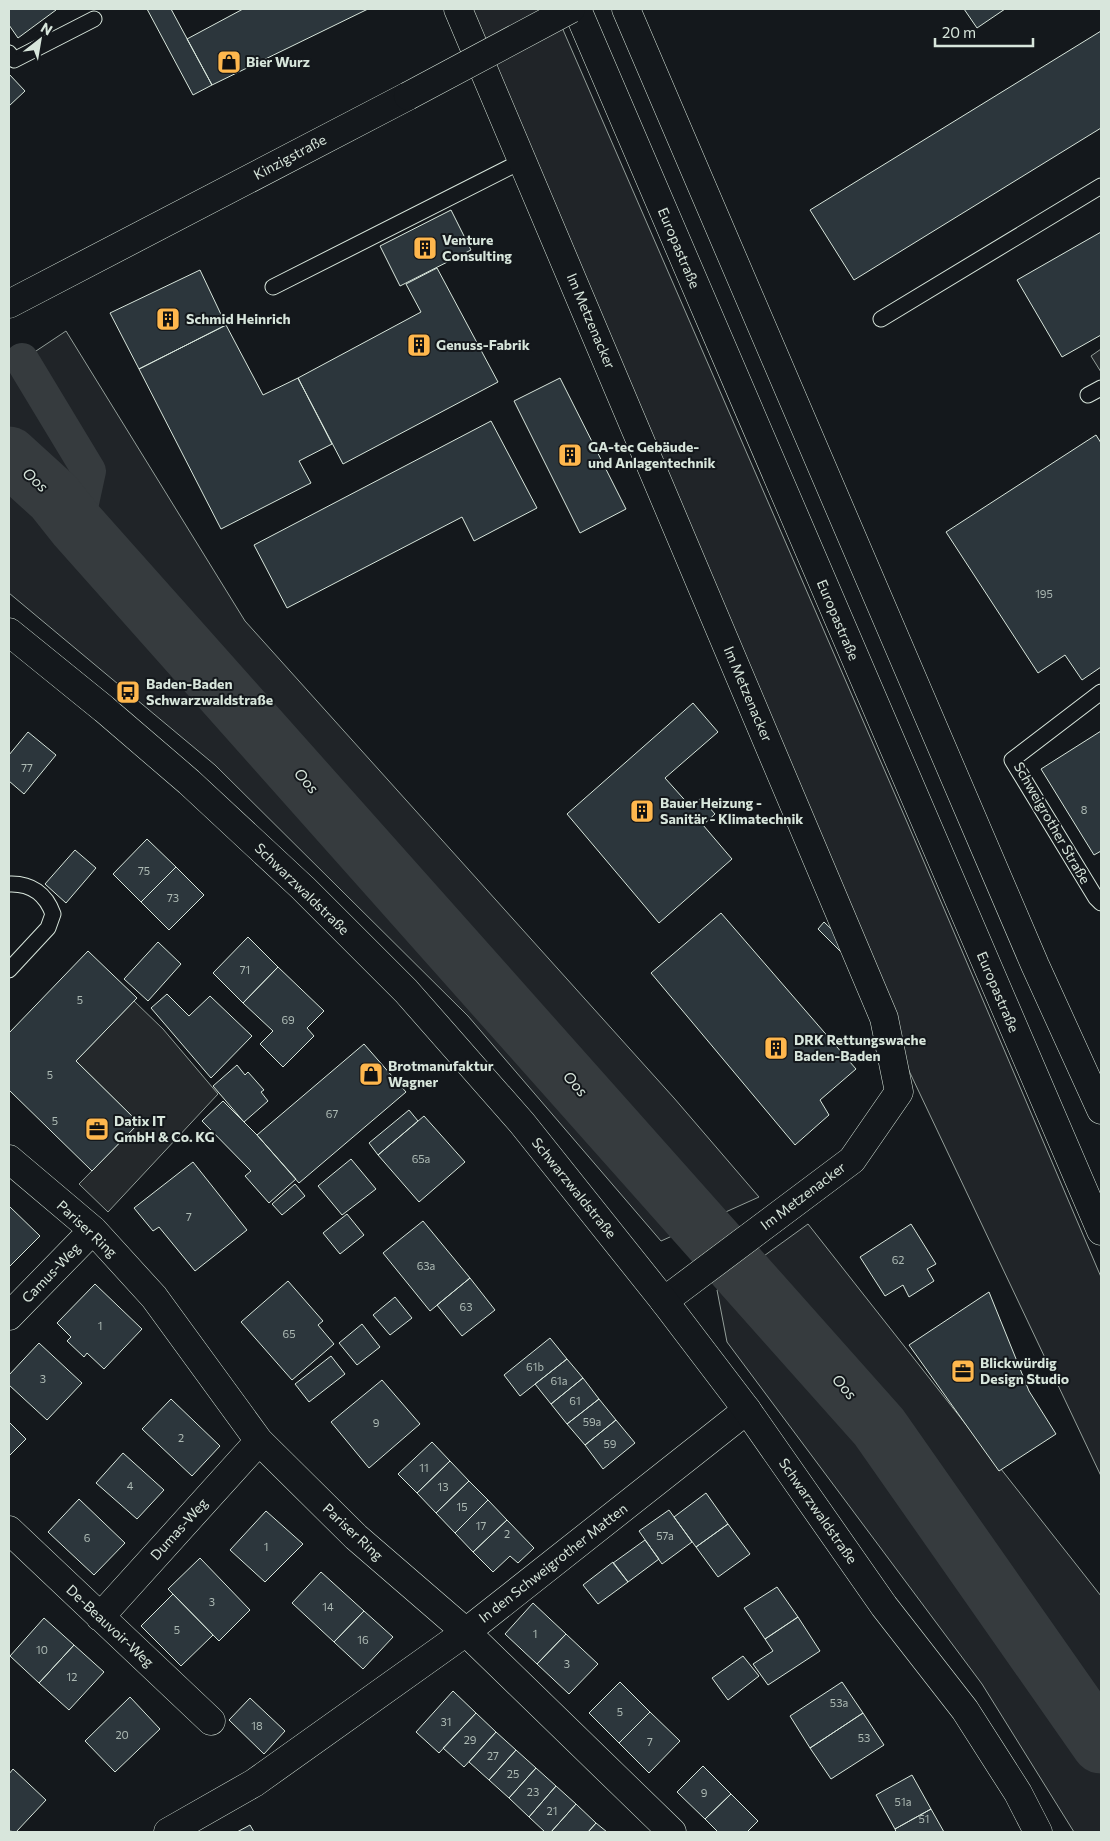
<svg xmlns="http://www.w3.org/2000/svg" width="1110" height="1841" font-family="Commissioner,sans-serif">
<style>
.green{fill:#202428;stroke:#939e99}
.parking{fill:#24282b;stroke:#939e99}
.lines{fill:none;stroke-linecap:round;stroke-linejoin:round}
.canal{stroke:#363b3e;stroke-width:34}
.river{stroke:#363b3e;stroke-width:59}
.building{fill:#2c363c;stroke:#d8e6dc}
.lane-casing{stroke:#d8e6dc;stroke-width:17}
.street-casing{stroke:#d8e6dc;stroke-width:29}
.secondary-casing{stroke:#d8e6dc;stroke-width:29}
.primary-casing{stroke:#d8e6dc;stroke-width:29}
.lane{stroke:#14181c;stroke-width:15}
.street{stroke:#14181c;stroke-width:28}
.secondary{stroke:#14181c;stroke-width:28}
.primary{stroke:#14181c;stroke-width:28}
.secondary-bridge-casing{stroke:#d8e6dc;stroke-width:29;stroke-linecap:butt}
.secondary-bridge{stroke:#14181c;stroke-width:28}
.labels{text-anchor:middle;stroke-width:4;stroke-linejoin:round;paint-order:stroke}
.number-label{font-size:11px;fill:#adbab4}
.poi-label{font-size:14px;font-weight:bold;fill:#d8e6dc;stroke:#14181c;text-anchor:start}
.street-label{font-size:14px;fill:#d8e6dc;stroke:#14181c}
.water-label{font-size:15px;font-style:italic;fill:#d8e6dc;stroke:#14181c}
</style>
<rect width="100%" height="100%" fill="#14181c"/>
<path class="green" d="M459,9H554L907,822L1101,1277V1476L884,1018Z
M66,331L245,621L674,1098L759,1197L661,1241L468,1016L215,765L9,593V369Z
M808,1224L1101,1596V1832H1074L982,1684L727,1342L717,1290Z"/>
<path class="parking" d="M1101,349V372L1091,356Z
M134,1001L163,1029L218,1094L108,1212L79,1184L139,1123L76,1061Z"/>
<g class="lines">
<path class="canal" d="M22,360L89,471L77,526"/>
<path class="river" d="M9,456L54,497L77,526L879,1427L1101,1744"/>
</g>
<path class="building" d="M9,9H55L56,10L18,38L9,25Z
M147,9H171L212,85L193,95Z
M243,9H368L212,85L187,39Z
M964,9H1005L977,28Z
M1101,31V128L854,280L810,210Z
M9,74L25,91L9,106Z
M451,210L471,250L400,286L380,246Z
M1101,232V335L1062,357L1017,280Z
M437,268L498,382L343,464L298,378L421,312L406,284Z
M200,270L226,325L139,369L110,313Z
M226,325L263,395L298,378L332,444L299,461L311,483L221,529L139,369Z
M560,378L626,509L580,533L514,401Z
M491,421L537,508L474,541L462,517L287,608L254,545Z
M1096,435L1101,443V667L1082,680L1065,655L1038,673L946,532Z
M693,703L718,732L665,778L691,807L701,798L715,814L703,825L732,859L659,923L567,814Z
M1101,731V851L1094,855L1041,769Z
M28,732L56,755L24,794L9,781V755Z
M147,839L176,867L141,902L113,874Z
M75,850L96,868L66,903L45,884Z
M176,867L204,895L169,930L141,902Z
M721,913L856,1069L820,1100L829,1115L795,1145L651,973Z
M824,922L852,949L845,956L818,929Z
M248,937L278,967L243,1003L213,973Z
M158,942L181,964L148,1001L124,979Z
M88,951L137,998L76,1061L139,1123L92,1171L9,1090V1033Z
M278,967L324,1011L307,1028L314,1036L283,1067L260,1044L273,1031L243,1003Z
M167,994L189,1016L210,996L252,1036L211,1078L151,1008Z
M364,1044L406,1092L299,1183L257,1135Z
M237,1065L245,1075L248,1072L264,1090L261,1092L268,1101L244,1122L213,1086Z
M223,1101L257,1135L296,1179L269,1203L245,1176L251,1171L202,1121Z
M409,1110L418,1121L378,1155L369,1143Z
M424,1116L465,1162L419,1202L378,1155Z
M351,1159L376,1189L342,1215L318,1186Z
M193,1162L247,1230L195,1271L159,1227L153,1231L134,1208Z
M295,1184L305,1196L282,1215L272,1204Z
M9,1206L40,1236L9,1267Z
M347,1214L364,1235L340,1254L323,1233Z
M423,1221L470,1278L430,1311L383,1253Z
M911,1224L936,1264L927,1269L934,1281L909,1297L903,1285L885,1296L860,1257Z
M470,1278L495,1310L462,1336L437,1305Z
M288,1281L323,1321L318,1325L334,1344L292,1380L241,1322Z
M95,1284L142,1329L104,1369L87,1353L84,1357L67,1341L71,1337L57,1323Z
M989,1292L1029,1391L1056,1434L999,1471L909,1345Z
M395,1297L412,1318L390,1335L373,1315Z
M362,1324L380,1347L357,1365L339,1343Z
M550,1338L567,1359L520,1396L504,1375Z
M39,1343L82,1383L47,1420L9,1385V1375Z
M331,1356L345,1374L309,1402L295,1384Z
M567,1359L583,1378L551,1404L535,1384Z
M583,1378L599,1399L567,1424L551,1404Z
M382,1380L420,1424L369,1468L331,1422Z
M171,1399L220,1446L192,1476L142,1429Z
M599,1399L616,1420L585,1445L567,1424Z
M616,1420L635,1443L603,1469L585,1445Z
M9,1422L26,1439L9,1456Z
M432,1442L450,1461L417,1493L398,1474Z
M123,1453L164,1490L137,1519L96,1483Z
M450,1461L469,1481L436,1513L417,1493Z
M469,1481L488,1500L455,1533L436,1513Z
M706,1493L728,1524L696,1547L674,1517Z
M79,1499L125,1543L94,1575L48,1532Z
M488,1500L507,1520L473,1552L455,1533Z
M669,1510L692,1542L662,1564L639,1531Z
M266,1511L303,1544L265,1582L230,1550Z
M507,1520L534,1548L518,1563L510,1556L493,1572L473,1552Z
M728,1524L750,1554L718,1577L696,1547Z
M645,1540L659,1559L628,1582L613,1563Z
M200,1558L250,1610L219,1641L168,1589Z
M613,1562L628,1582L598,1604L583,1585Z
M321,1572L364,1611L334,1642L292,1603Z
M777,1587L798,1617L765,1639L744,1608Z
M173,1594L213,1635L181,1666L141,1626Z
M533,1603L566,1634L537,1664L505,1634Z
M364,1611L393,1637L363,1669L334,1642Z
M798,1617L820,1651L768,1685L753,1664L773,1651L765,1639Z
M44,1618L74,1645L39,1683L10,1656Z
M566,1634L598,1664L569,1694L537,1664Z
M74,1645L104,1672L69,1710L39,1683Z
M743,1656L759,1676L728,1700L712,1678Z
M620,1682L650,1712L619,1743L589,1713Z
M842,1682L863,1713L810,1748L790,1716Z
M453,1691L476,1713L439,1753L416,1732Z
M130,1697L160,1729L115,1772L85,1741Z
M250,1698L285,1731L264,1754L229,1720Z
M650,1712L680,1741L649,1773L619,1743Z
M476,1713L496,1732L464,1767L443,1748Z
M863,1713L884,1745L831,1779L810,1748Z
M496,1732L516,1750L489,1780L469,1762Z
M516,1750L536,1768L509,1798L489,1780Z
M703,1766L731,1794L705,1819L677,1792Z
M536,1768L556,1786L529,1817L509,1798Z
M13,1769L46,1800L16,1832L9,1831V1774Z
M912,1775L931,1809L895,1829L876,1795Z
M556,1786L576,1804L551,1832H545L529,1817Z
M731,1794L758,1821L747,1832H718L705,1819Z
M576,1804L596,1823L588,1832H551Z
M931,1809L944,1832H896L895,1829Z
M596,1823L607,1832H588Z
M250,1825L254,1832H237Z"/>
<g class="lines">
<g class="lane-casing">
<path id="lane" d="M9,53L14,60L94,19
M273,287L524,160
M881,319L1101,186
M1088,395L1101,388
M1101,692L1012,760L1096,898L1101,903
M9,884C31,883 46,894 53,914L48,928L9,970"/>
</g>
<g class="street-casing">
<path id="street" d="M458,9L884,1018L899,1092L852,1160L664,1301
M9,1159L93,1230L154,1297L259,1441L356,1537L466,1632L254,1783L168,1832
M9,1316L93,1230
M9,1530L211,1721
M100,1617L259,1441
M672,1832L466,1632L747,1410"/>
</g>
<g class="secondary-casing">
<path id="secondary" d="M9,304L408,96
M9,632L104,709L189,782L303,888L406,991L522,1123L664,1301L747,1410L884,1606L965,1710L1018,1793L1038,1832"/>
</g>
<g class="primary-casing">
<path id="primary" d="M577,9L1101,1231
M626,9L1035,965L1101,1110"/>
</g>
<use href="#lane" class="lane"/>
<use href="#street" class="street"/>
<use href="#secondary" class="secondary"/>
<use href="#primary" class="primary"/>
<g class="secondary-bridge-casing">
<path id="secondary-bridge" d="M408,96L571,9"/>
</g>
<use href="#secondary-bridge" class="secondary-bridge"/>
</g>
<defs>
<g id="shop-square" transform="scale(1.25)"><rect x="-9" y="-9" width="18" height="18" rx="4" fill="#ffb74d" stroke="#14181c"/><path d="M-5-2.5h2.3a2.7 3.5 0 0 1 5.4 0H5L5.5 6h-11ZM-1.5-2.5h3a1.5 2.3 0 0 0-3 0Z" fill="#111"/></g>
<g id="building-square" transform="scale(1.25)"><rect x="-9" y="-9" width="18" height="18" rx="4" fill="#ffb74d" stroke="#14181c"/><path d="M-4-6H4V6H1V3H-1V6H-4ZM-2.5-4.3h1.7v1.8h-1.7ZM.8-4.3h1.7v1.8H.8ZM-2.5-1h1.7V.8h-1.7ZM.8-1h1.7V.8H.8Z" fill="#111"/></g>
<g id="bus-square" transform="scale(1.25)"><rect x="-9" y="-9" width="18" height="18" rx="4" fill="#ffb74d" stroke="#14181c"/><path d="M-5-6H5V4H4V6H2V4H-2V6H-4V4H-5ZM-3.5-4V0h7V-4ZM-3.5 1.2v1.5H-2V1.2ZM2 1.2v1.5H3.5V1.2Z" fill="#111"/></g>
<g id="office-square" transform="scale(1.25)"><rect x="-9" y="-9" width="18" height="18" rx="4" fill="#ffb74d" stroke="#14181c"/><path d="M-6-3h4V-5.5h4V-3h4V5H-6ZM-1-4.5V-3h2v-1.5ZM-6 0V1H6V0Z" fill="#111"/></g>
</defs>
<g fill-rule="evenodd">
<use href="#shop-square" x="229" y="62"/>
<use href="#building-square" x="425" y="248"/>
<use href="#building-square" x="168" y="319"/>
<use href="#building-square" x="419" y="345"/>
<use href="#building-square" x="570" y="455"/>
<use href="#bus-square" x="128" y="692"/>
<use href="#building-square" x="642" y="811"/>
<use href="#building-square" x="776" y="1048"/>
<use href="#shop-square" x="371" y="1074"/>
<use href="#office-square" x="97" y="1129"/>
<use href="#office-square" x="963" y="1371"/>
</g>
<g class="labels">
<g class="number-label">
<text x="1044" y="598">195</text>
<text x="27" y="772">77</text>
<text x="1084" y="814">8</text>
<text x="144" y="875">75</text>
<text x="173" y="902">73</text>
<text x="245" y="974">71</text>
<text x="80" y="1004">5</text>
<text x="288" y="1024">69</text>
<text x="50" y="1079">5</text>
<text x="332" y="1118">67</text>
<text x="55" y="1125">5</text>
<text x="421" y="1163">65a</text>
<text x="189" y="1221">7</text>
<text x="898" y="1264">62</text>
<text x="426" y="1270">63a</text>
<text x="466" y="1311">63</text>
<text x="100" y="1330">1</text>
<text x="289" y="1338">65</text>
<text x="535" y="1371">61b</text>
<text x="43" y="1383">3</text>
<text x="559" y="1385">61a</text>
<text x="575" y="1405">61</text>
<text x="592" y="1426">59a</text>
<text x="376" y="1427">9</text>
<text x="181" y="1442">2</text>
<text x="610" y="1448">59</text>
<text x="424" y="1472">11</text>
<text x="130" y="1490">4</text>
<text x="443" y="1491">13</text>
<text x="462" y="1511">15</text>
<text x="481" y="1530">17</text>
<text x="507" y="1538">2</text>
<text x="665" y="1540">57a</text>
<text x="87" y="1542">6</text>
<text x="266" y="1551">1</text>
<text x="212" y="1606">3</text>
<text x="328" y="1611">14</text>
<text x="177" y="1634">5</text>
<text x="535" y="1638">1</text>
<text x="363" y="1644">16</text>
<text x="42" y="1654">10</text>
<text x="567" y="1668">3</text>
<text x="72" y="1681">12</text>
<text x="839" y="1707">53a</text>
<text x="620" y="1716">5</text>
<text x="446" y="1726">31</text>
<text x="257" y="1730">18</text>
<text x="122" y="1739">20</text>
<text x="864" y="1742">53</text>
<text x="470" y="1744">29</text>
<text x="650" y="1746">7</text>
<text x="493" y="1760">27</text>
<text x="513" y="1778">25</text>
<text x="533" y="1796">23</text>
<text x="704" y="1797">9</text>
<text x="903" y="1806">51a</text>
<text x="552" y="1815">21</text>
<text x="924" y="1823">51</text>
</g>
<g class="poi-label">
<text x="246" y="67">Bier Wurz</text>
<text x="442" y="245">Venture<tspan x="442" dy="16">Consulting</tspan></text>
<text x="186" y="324">Schmid Heinrich</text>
<text x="436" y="350">Genuss-Fabrik</text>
<text x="588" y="452">GA-tec Gebäude-<tspan x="588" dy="16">und Anlagentechnik</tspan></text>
<text x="146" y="689">Baden-Baden<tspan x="146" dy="16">Schwarzwaldstraße</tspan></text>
<text x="660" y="808">Bauer Heizung -<tspan x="660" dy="16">Sanitär - Klimatechnik</tspan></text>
<text x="794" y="1045">DRK Rettungswache<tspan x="794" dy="16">Baden-Baden</tspan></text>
<text x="388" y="1071">Brotmanufaktur<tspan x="388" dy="16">Wagner</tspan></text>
<text x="114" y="1126">Datix IT<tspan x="114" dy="16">GmbH &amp; Co. KG</tspan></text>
<text x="980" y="1368">Blickwürdig<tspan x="980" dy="16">Design Studio</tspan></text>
</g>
<g class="street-label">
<text transform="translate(290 157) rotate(-28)" y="5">Kinzigstraße</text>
<text transform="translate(679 248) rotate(67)" y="5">Europastraße</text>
<text transform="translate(591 321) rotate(67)" y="5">Im Metzenacker</text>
<text transform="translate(838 620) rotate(67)" y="5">Europastraße</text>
<text transform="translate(748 694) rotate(67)" y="5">Im Metzenacker</text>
<text transform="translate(1052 823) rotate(60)" y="5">Schweigrother Straße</text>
<text transform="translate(302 889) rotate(44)" y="5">Schwarzwaldstraße</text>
<text transform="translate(998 992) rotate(67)" y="5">Europastraße</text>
<text transform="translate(574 1188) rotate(51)" y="5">Schwarzwaldstraße</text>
<text transform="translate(803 1196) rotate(-37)" y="5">Im Metzenacker</text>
<text transform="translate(87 1229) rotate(43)" y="5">Pariser Ring</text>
<text transform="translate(51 1273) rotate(-46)" y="5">Camus-Weg</text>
<text transform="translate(818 1511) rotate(55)" y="5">Schwarzwaldstraße</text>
<text transform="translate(179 1529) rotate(-48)" y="5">Dumas-Weg</text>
<text transform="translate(353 1532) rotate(43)" y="5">Pariser Ring</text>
<text transform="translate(553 1563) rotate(-38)" y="5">In den Schweigrother Matten</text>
<text transform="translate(110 1626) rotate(43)" y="5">De-Beauvoir-Weg</text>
</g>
<g class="water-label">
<text transform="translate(35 480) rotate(42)" y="5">Oos</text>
<text transform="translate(306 781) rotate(48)" y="5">Oos</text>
<text transform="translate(575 1084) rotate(48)" y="5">Oos</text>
<text transform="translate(844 1387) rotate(48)" y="5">Oos</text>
</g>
</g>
<rect width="1110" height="1841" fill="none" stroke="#d8e6dc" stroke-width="20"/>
<g transform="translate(40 40) rotate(31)" stroke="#14181c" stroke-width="4" paint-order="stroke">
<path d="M0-4L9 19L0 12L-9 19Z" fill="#d8e6dc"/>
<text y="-8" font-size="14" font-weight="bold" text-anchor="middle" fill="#d8e6dc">N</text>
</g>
<path d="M935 38v8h98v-8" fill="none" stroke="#d8e6dc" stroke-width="2.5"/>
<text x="942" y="38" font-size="15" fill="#d8e6dc" stroke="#14181c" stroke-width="4" paint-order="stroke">20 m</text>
</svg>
